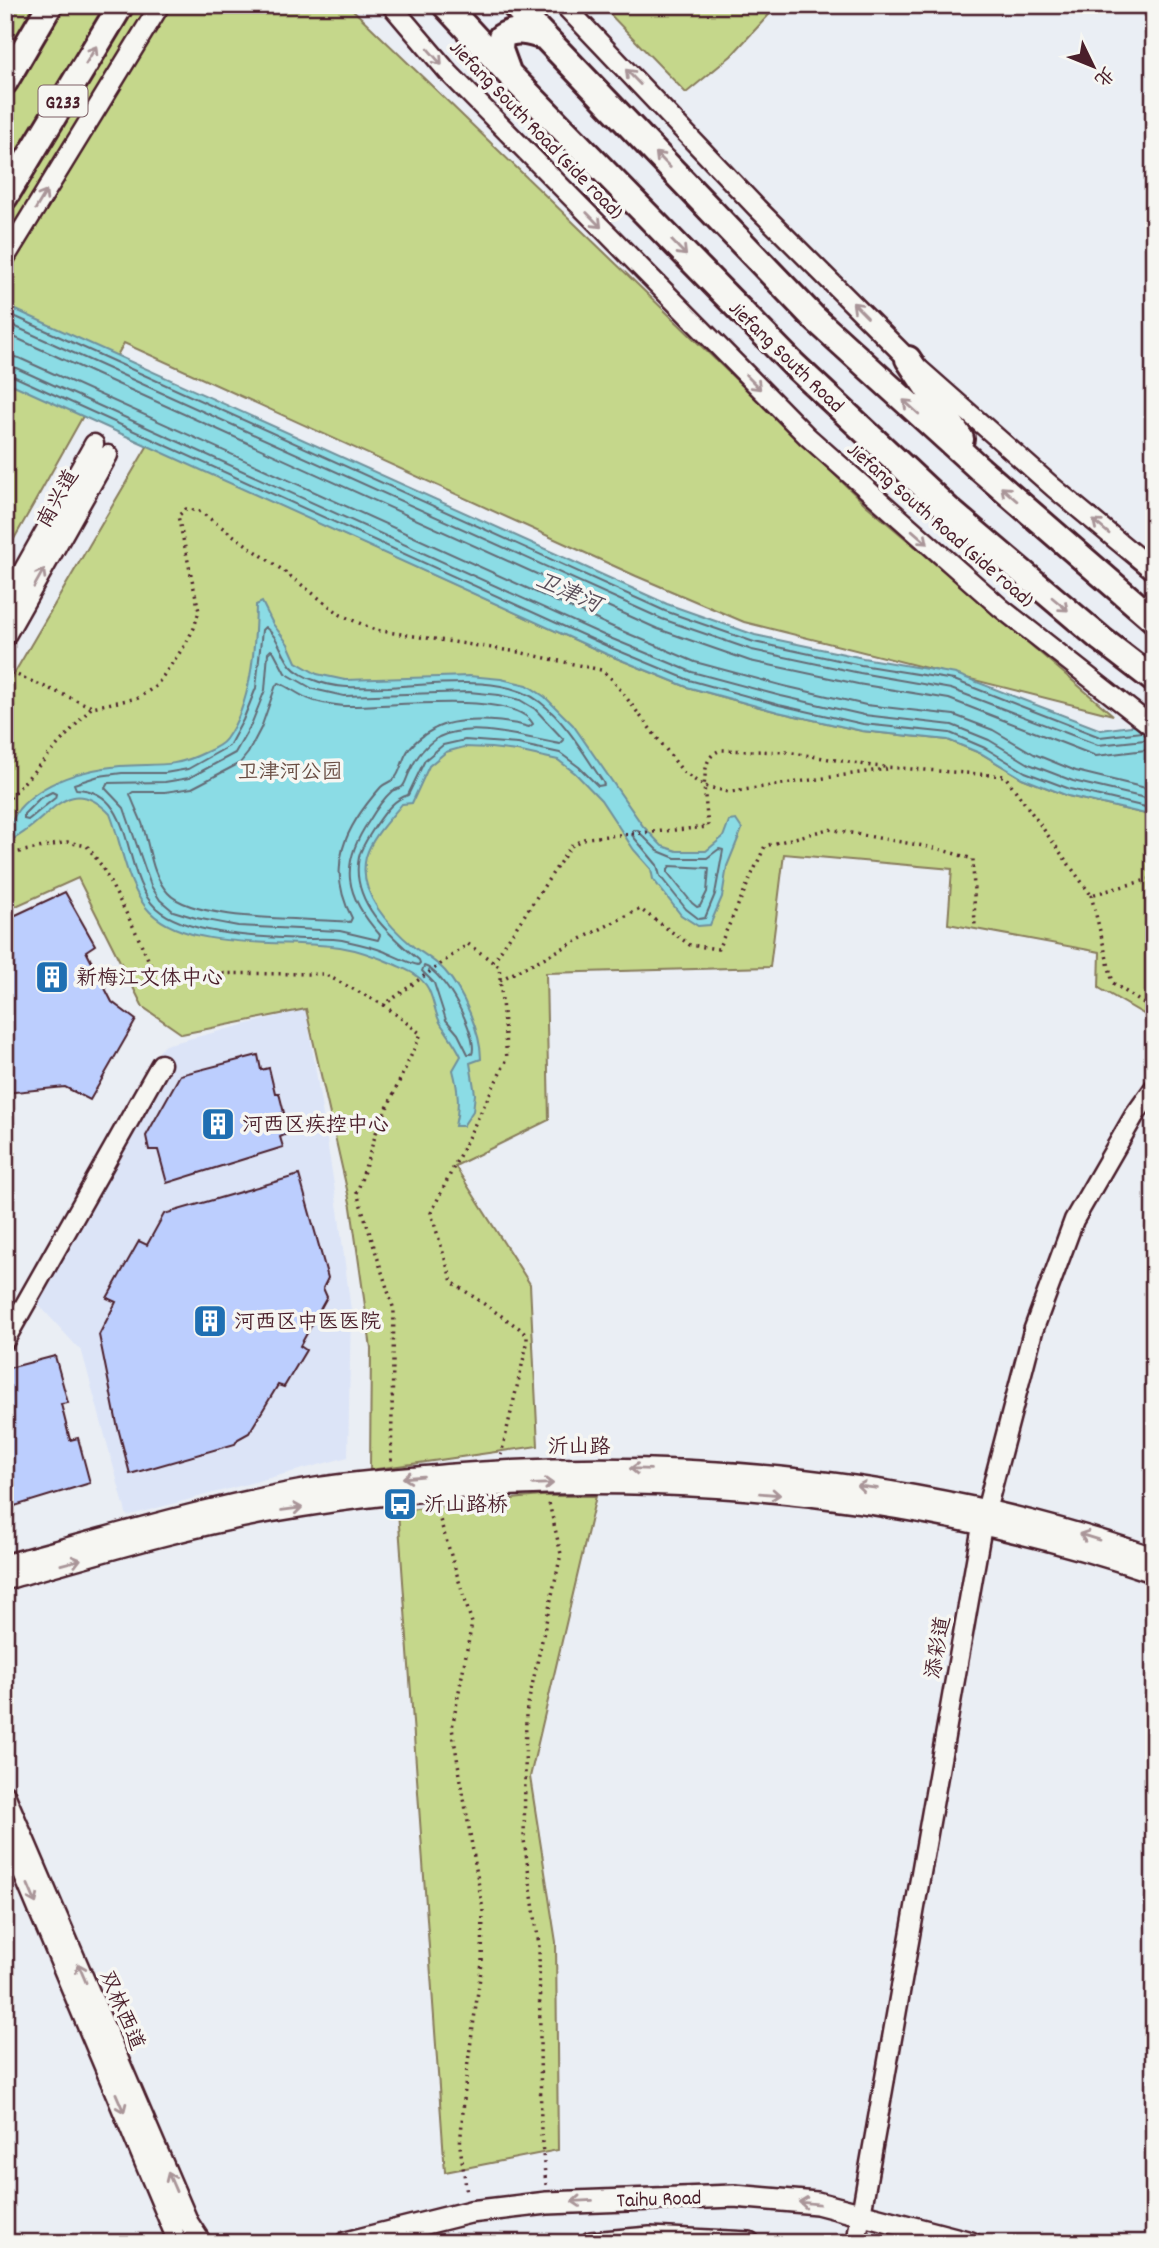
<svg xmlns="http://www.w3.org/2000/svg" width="1159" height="2248" font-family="Dekko,'LXGW WenKai TC',sans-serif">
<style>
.built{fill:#dce4f7}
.green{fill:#c5d78b;stroke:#887b5b;stroke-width:2}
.water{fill:#8bdce5;stroke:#71909b;stroke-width:2}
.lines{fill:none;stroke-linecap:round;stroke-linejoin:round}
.shore{stroke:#646b75;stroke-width:2}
.building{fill:#bccefe;stroke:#4a1f2b;stroke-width:2}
.minor-casing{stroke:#4a1f2b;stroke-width:23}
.major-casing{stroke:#4a1f2b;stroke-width:26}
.highway-casing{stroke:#4a1f2b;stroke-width:30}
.path{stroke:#4a1f2b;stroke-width:3.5;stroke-dasharray:2 5;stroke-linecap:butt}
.minor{stroke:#f6f6f2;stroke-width:18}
.major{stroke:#f6f6f2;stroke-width:21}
.highway{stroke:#f6f6f2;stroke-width:24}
.oneway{stroke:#a99598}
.labels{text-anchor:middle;stroke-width:7;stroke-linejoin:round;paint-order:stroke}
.shield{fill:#f6f6f2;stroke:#7e6067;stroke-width:2}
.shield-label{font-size:19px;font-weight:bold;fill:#4a1f2b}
.street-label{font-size:21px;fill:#4a1f2b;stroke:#f6f6f2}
.park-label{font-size:21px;fill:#694d43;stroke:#f6f6f2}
.poi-label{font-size:21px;fill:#4a1f2b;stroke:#f6f6f2;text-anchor:start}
.water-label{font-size:23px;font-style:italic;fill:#5a4e5a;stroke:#f6f6f2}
</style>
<rect width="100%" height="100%" fill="#eaeef4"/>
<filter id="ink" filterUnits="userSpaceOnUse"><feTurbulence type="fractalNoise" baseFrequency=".0143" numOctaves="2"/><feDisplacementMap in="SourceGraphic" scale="14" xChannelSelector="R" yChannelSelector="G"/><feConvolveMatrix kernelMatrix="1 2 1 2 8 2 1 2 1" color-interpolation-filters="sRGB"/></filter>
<g filter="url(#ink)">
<path class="built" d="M306,1009L338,1210L351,1310L348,1457L127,1516L82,1352L38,1304L171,1063L156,1055L165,1045Z"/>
<path class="green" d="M5,5H348L866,505L1113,715L744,622L636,576L124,343L5,555Z
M601,5H778L731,56L686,93Z
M148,445L604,653L687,687L778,712L862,731L948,740L982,754L1022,778L1068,796L1154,816V1020L1099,988L1100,952L948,924L952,869L784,854L770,967L546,973L549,1120L455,1166L530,1284L538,1446L370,1470L371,1348L351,1207L306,1009L182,1034L143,1007L78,878L5,911V689Z
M541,1496H596L530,1777L556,1942L558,2150L445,2172L398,1511Z"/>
<path class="water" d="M5,305L667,604L755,635L863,658L956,674L1101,730L1154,723V816L1068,796L1022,778L982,754L948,740L862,731L778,712L687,687L604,653L5,381Z
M262,602L273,624L288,644L296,662L317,674L345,680L469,676L501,679L527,685L545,697L573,725L643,826L662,846L677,851H706L723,837L729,821L736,820L742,829L727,866L722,897L710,925L698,926L681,915L653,879L651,869L634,850L601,800L575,773L558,760L517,751L491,748L464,747L446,752L429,766L412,803L402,804C390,819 371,838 366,857C357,894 390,927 415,948C425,955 437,962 445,971C463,991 481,1033 481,1059L470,1063L475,1094L473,1111L463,1126H455C460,1106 458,1089 453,1070L461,1056C455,1043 448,1035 441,1024C434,1013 434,996 426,985C418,974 407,970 396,965C378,957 359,950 340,947C287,939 190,952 150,912C127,889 122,844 110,814C67,769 49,823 11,840L9,827C12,821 15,814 19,809C43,781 85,769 120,766C154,763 172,769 204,753C211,750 222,745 226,739C252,703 255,648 256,605Z"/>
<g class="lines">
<path class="shore" d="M5,312L665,611L754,642L861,665L954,680L1100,737L1142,732
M5,322L662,619L752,650L860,673L951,689L1098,745L1154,739
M5,333L658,629L750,661L858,684L949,699L1096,756L1154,749
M5,355L19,358L615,628L695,662L784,686L866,705L954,715L993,730L1034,754L1076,771L1154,790
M5,366L14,367L610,638L692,672L781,696L864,715L952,725L989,740L1029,764L1073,781L1154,800
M5,375H11L607,646L689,680L779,705L863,724L950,733L985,748L1025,772L1070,789L1154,809
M265,627C279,637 281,654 291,666C296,672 307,678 314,680C337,690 365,687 388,687C433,685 503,673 540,702C567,723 584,754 603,782L604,785L598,786L579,767L560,753L518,744L465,740L443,745L425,760L408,795C392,800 384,814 374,828C369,836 361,847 359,857C350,901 389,935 419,960L420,963L418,965C406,962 395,956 383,951C371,946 355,943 342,940C330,938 317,939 305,939C264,937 187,936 156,908C120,875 138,791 76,789L74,784L99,776L122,773H165L188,769L229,746L243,720L256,688L262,630Z
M271,650L274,652L285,673L313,689L344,696L469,692L499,695L520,700L535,709L564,740L560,744C525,738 473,721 439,737C425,745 415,759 409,773C407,777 405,785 402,787C399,789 395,789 392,791C383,799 375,811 369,821C339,865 345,896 380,935L378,940L340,931L238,926L196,918L173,911L160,900L151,886L124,808L105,788L108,783L165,782L189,778L235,753L251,725L265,690L268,653Z
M279,683C289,687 297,694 307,698C318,703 333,705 344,706C382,708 515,689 533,724L529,727C504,720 457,716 434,729C424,734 411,744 406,754C402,761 400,773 395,778C391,782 385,783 381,787C345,827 325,867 352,918L350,922C310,918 194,922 168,893C151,875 150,846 142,823C138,813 133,803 130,794L133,792H165L192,788L240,763L248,753L261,728L276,685Z
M52,792L56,794L55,798L28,820L24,819V814L40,798Z
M633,830H637L658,851L675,858H707L719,849L723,850L715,894L705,918L699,919L686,909L660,876L657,865L632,835Z
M670,866L709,868L707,892L700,906L697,907L692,903L668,873V869Z
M424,966C444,971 479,1036 472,1054H468L458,1034L446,1020L434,983L422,971Z"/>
</g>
<path class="building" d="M65,892L95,945L86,951L112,1002L136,1020L90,1100L65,1087L5,1093V920Z
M258,1055L261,1070L269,1068L275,1093H279L284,1113L280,1114L287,1134L280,1137L283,1147L167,1183L158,1150H149L146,1136L180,1075Z
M299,1175L328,1278L323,1288L327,1297L300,1346L306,1350L284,1387L278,1385L249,1433L238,1439L235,1444L130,1474L117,1424L99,1335L116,1302L107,1298L139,1241L147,1245L164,1214Z
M55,1356L68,1403L61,1404L70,1440L78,1438L90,1483L5,1509V1369Z"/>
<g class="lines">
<g class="minor-casing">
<path id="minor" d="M391,5L448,72L808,437L1001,608L1154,728
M564,5L757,208L908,359L1054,488L1154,571
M5,6L6,5
M5,258L160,5
M5,603L94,444
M5,637L108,455
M5,1340L161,1064
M5,1564C109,1537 213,1504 319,1487C361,1480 405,1478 447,1474C685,1455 928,1479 1154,1557
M5,1580C94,1555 182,1528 273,1512C561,1461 876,1479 1154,1573
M5,1794L189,2223L202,2243
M5,1831L174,2233L176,2243
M856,2243L982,1526L1033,1331L1074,1220L1134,1116L1154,1088"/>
</g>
<g class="major-casing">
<path id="major" d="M346,2243L470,2212L547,2203L734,2196L817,2203L971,2243
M591,2243L650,2238L749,2243"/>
</g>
<g class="highway-casing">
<path id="highway" d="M445,5L508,73L793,364L949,510L1101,639L1154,680
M514,5L814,318L980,469L1154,620
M508,72L500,50L501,37C516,27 529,33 545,37
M5,82L50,5
M5,197L121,5
M908,359L961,439"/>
</g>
<path class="path" d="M5,670L92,707L138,698L156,686L185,645L194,628L199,611L178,516L186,509L199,511L285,572L341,615L375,630L518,652L601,670L612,679L684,773L704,786C706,771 704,756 721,750L787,752L872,766L1005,776L1091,895L1154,878
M5,803L92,707
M5,855L67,842L87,846L101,865L134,928L152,968L163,973L324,974L384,1005L468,944L499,966L507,1059L431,1213L452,1282L519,1328L527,1336V1344L501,1455
M1091,895L1113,983L1154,1011
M493,962L571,846L586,838L708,827L704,786L729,792L887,769
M500,980L640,909L690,945L718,949L765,846L828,829L935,848L973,859L975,929
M384,1005L421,1034L377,1130L357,1193L394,1310L391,1464
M436,1507L472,1623L452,1728L483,1910L482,1963L466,2076L460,2146L467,2194
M546,2185L541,2133L539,1945L524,1840L526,1713L561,1554L549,1503"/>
<use href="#minor" class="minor"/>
<use href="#major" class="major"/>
<use href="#highway" class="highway"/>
</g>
<defs><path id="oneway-shaft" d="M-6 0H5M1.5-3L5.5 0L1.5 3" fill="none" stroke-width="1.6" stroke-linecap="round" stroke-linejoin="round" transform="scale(1.75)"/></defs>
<g class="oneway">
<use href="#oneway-shaft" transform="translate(91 55) rotate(-59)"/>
<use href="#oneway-shaft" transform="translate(435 57) rotate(49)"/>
<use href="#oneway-shaft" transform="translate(633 77) rotate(-134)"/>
<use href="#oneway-shaft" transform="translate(663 160) rotate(-134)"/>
<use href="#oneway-shaft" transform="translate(41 200) rotate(-59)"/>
<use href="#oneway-shaft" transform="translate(594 220) rotate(46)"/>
<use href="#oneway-shaft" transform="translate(679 248) rotate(46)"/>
<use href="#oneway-shaft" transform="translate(860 310) rotate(-135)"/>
<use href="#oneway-shaft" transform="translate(753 382) rotate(45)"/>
<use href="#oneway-shaft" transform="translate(911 407) rotate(-138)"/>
<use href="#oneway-shaft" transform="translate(1009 494) rotate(-139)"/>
<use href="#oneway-shaft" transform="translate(1101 527) rotate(-140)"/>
<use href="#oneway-shaft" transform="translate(920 537) rotate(41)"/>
<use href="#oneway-shaft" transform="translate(39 578) rotate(-61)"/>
<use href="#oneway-shaft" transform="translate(1060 604) rotate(40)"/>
<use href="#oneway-shaft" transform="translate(640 1469) rotate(-178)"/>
<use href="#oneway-shaft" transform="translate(413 1477) rotate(175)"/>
<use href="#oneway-shaft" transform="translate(543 1484) rotate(-2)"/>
<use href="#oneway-shaft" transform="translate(867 1487) rotate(-172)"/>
<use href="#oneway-shaft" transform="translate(770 1494) rotate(5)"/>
<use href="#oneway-shaft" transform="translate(292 1509) rotate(-8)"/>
<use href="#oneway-shaft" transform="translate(1089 1537) rotate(-163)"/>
<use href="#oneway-shaft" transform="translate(71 1562) rotate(-15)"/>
<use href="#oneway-shaft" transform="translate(32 1894) rotate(67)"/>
<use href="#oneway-shaft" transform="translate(82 1973) rotate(-113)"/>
<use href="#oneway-shaft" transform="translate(120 2103) rotate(67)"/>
<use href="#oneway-shaft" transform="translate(172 2182) rotate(-113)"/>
<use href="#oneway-shaft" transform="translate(582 2201) rotate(177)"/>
<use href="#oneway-shaft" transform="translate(809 2203) rotate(-174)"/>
</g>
</g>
<defs>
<g id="building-square" transform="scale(1.75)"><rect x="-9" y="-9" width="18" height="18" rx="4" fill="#1f6fb2" stroke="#f6f6f2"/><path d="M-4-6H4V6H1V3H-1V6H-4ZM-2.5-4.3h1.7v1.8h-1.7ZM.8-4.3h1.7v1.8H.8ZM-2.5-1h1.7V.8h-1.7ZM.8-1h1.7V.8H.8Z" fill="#fff"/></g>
<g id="bus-square" transform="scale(1.75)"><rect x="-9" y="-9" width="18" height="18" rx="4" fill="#1f6fb2" stroke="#f6f6f2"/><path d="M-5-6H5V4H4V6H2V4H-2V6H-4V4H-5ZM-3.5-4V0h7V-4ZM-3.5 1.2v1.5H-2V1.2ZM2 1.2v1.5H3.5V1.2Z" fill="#fff"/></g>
</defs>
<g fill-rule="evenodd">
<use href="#building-square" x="52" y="977"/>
<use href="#building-square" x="218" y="1124"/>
<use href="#building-square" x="210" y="1321"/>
<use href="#bus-square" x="400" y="1504"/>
</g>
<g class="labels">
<rect class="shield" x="38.5" y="85.5" width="49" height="31" rx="5"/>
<g class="shield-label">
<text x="63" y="108">G233</text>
</g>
<g class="street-label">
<text transform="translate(537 129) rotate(46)" y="7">Jiefang South Road (side road)</text>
<text transform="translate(787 356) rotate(44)" y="7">Jiefang South Road</text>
<text transform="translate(57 498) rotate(-61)" y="7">南兴道</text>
<text transform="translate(941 524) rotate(41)" y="7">Jiefang South Road (side road)</text>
<text x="579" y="1453">沂山路</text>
<text transform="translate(937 1647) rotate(-80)" y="7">添彩道</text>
<text transform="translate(123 2010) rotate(67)" y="7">双林西道</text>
<text transform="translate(659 2198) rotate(-2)" y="7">Taihu Road</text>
</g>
<g class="park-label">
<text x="290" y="778">卫津河公园</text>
</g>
<g class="poi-label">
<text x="76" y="984">新梅江文体中心</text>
<text x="242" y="1131">河西区疾控中心</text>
<text x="234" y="1328">河西区中医医院</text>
<text x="424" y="1511">沂山路桥</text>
</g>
<g class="water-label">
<text transform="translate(569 591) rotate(24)" y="8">卫津河</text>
</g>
</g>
<rect width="1159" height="2248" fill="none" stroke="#f6f6f2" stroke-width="28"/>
<rect x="14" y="14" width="1131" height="2220" fill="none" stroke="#4a1f2b" stroke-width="2.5" filter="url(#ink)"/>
<g transform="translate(1093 66) rotate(133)" stroke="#f6f6f2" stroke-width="5" paint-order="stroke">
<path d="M0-5L12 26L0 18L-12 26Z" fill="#4a1f2b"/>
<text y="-10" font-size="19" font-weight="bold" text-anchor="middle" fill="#4a1f2b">北</text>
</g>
</svg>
